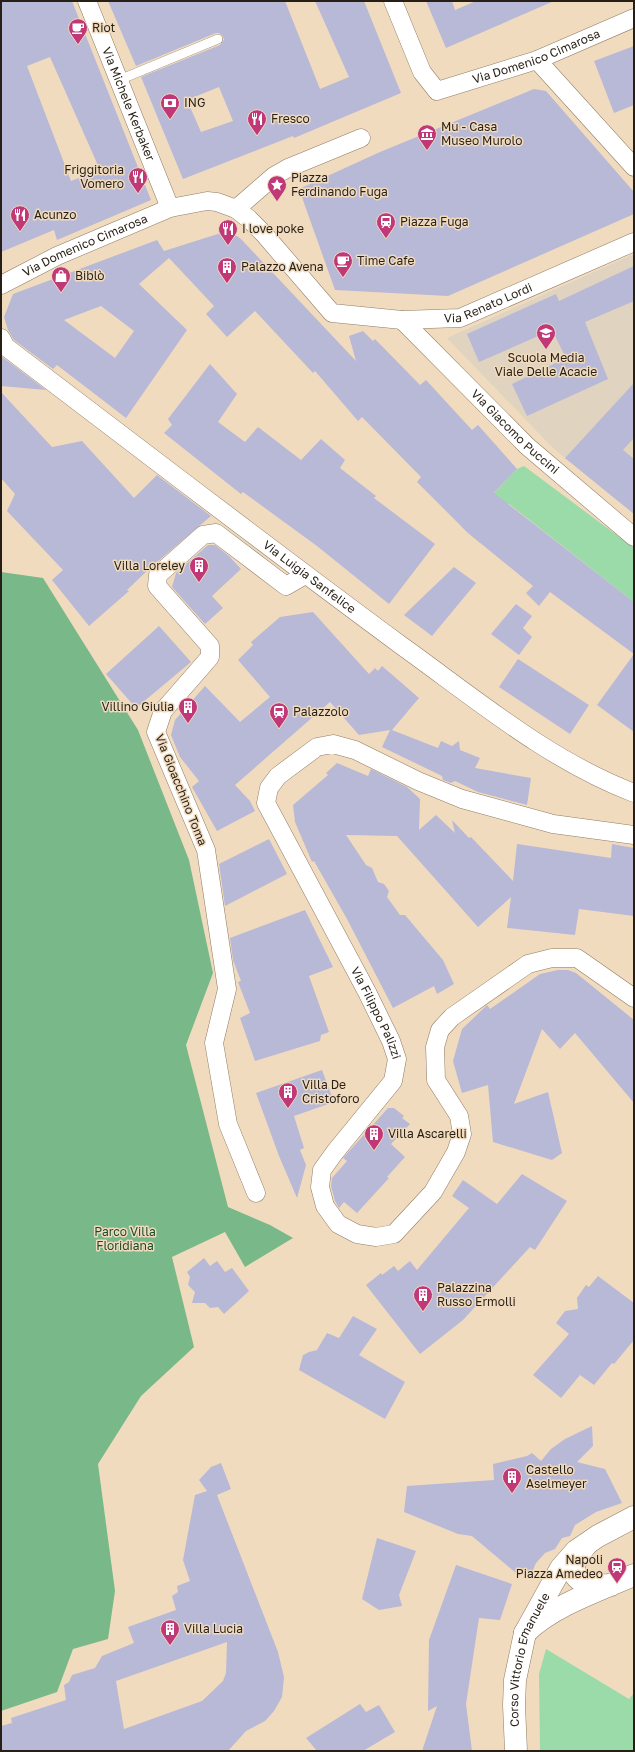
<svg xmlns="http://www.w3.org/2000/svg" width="635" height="1752" font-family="'Golos Text',sans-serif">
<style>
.education{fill:#e0d3bf}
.green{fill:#9bdba9}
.forest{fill:#79b888}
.building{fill:#b8b8d7;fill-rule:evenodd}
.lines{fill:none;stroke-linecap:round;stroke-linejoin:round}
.lane-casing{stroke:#907c63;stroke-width:10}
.street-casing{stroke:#907c63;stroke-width:19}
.secondary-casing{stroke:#907c63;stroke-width:23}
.primary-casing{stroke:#907c63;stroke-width:23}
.lane{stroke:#fff;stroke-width:9}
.street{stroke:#fff;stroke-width:18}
.secondary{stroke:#fff;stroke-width:22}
.primary{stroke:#fff;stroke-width:22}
.labels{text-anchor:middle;stroke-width:3;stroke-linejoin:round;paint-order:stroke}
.poi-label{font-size:12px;fill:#271f15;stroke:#f1dbbf;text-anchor:start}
.street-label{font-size:12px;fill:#271f15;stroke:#f1dbbf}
.park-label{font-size:12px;fill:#1a4929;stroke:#f1dbbf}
</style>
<rect width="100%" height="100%" fill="#f1dbbf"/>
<path class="education" d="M634,254V514L553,448L447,338Z"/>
<path class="green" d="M524,466L634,548V602L509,504L480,543L462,527L517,469Z
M546,1649L629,1699L634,1693V1751H540L539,1674Z"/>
<path class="forest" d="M1,572L43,578L138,730L189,860L213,973L186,1045L228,1207L270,1225L293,1238L245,1267L225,1232L172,1257L194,1347L141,1396L98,1464L115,1591L108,1639L73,1649L57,1692L1,1711Z"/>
<path class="building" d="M1,1H72L151,200L57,240L54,230L1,252ZM50,57L100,170L71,181L27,66Z
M108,1H285L320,89L349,77L315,1H364L401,93L294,138L293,136L183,179L141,77L220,45L224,40L223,36L219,33H216L136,66ZM219,87L233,121L201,132L187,100Z
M426,1H452L455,10L476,1H554L446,48Z
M634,46V105L614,113L594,61Z
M534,89L546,91L634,192V214L448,296L335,290L299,189L380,152Z
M221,233L237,236L241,239L356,361L349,336L363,331L373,341L375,339L420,385L426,380L472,430L478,425L517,469L494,493L634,602V654L550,592L539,606L526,593L533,586L468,533L417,482L421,477L362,417L358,421L315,371L313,373L255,311L227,337L206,314L214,306L169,258L139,284L187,330L126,418L57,365L53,369L14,340L8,330L4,317L13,294L157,240L164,251ZM101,306L134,331L115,358L64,320Z
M634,266V301L585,322L608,379L527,416L512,384L566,358L552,330L479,362L467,334L556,294L559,301Z
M1,356L46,390L1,386Z
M210,364L237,394L218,422L245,442L258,427L301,460L321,439L345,460L340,468L376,496L374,498L435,544L389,604L317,546L243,492L241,494L164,433L172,425L168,419Z
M634,383V438L623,450L634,459V514L565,458Z
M1,392L52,447L82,441L134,498L157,475L211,516L151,567L127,590L129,591L89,626L52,580L63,570L7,511L15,494L1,478Z
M208,545H215L229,556L241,569L212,596L223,608L205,624L172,587L176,573Z
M454,567L476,583L432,636L404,615Z
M516,604L532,616L523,628L532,637L519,655L491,634Z
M313,612L369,674L375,668L378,671L382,666L419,698L392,730L438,748L441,741L452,746L459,741L460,750L480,758L475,768L531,778L527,805L478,792L455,781L451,783L443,780L442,776L382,747L390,730L359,735L330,702L235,785L250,801L255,811L217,831L192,787L199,781L180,757L171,735L175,720L205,686L240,722L270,697L238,660L253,645L251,642L280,617Z
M159,626L191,662L136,708L106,674Z
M634,654V732L597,705Z
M518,659L589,705L570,734L499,687Z
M337,763L368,776L371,769L407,787L420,799L419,830L436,815L455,833L452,820L469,838L471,837L513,881L517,844L611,858L612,844L634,848V916L579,909L575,935L507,928L511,897L478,927L397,836L346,835L366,865L372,868L378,882L384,884L389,891L387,897L400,915H405L443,960L454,984L437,994L434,986L393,1008L347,919L314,861L312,862L295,822L293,805L328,775L326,773Z
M269,839L287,874L225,906L219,864Z
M305,910L333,967L309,976L329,1032L321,1035L320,1041L255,1061L240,1018L250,1013L238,982L241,981L233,960L230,938Z
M558,970H568L576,973L634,1020V1103L575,1033L560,1049L542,1029L514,1104L548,1092L562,1153L552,1160L493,1142L488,1085L462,1093L453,1061L462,1029L484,1008L487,1005L490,1009L540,974Z
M322,1070L334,1102L294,1116L304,1148L300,1150L306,1165L297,1198L279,1156L256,1093Z
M388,1108H394L404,1116L402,1118L410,1124L391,1144L405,1157L387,1177L389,1178L357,1213L344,1202L339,1208L335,1201L331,1186L332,1178L347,1161L343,1158Z
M522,1174L567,1201L535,1250L530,1247L463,1320L420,1354L366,1285L381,1273L382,1275L394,1266L398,1271L410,1261L417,1270L469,1208L452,1196L463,1180L497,1204Z
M204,1258L210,1266L217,1261L225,1272L232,1268L249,1291L224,1314L218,1307L210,1308L205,1303H192L195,1292L188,1285L190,1277L187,1272Z
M598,1276L634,1303V1340L614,1364L612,1363L594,1385L580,1375L561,1398L533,1375L569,1334L556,1323L565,1311L578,1309L577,1298L586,1285L589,1287Z
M353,1316L377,1329L359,1355L405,1382L385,1419L299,1370L303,1355L309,1352L317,1350L327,1333L339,1338Z
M592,1426L593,1446L577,1462L605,1469L622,1503L596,1512L575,1525L570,1536L562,1538L555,1549L545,1553L536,1563L530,1577L517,1570L516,1573L472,1536L458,1534L404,1512L407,1486L494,1480L493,1464L527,1456L532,1453L541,1461L551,1449L565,1439Z
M221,1463L231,1489L217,1495L278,1652L284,1677L282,1697L274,1711L265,1721L246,1731L228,1751H1V1726L12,1723L11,1718L66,1700L64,1685L69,1682L72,1675L95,1668L102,1656L134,1643L128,1627L176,1610L172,1596L178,1592L177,1586L190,1581L183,1560L195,1495L207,1491L199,1480L211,1467ZM227,1642L226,1673L223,1681L202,1701L124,1729L116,1681Z
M377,1538L416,1551L399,1595L402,1606L379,1610L362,1599Z
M456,1565L512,1584L500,1620L479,1618L466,1704L472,1751H422L437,1706L428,1711L429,1640Z
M360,1704L366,1712L379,1705L395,1732L363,1751H317L306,1738Z"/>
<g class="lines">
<g class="lane-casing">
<path id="lane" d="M119,80L218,39"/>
</g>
<g class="street-casing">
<g id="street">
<path id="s1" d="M87,1L170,208"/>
<path id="s2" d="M393,1L422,72L437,91L537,60L634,18"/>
<path d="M537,60L634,167"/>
<path d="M236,209L274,176L288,168L361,138"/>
<path id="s3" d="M1,285L57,256L170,208L207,201L217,202L236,209L249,219L264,234L332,313L402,320L460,318L634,242"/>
<path id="s4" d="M402,320L527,446L634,537"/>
<path id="s5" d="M1,338L6,347C138,447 269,548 402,646C476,699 548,760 634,793"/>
<path id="s6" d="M634,835L553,824L462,799L418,781L355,750L333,744L317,747L278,776L269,788L266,803L367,992L391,1041L397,1059L393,1081L335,1152L322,1170L320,1187L325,1206L338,1224L357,1234L376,1237L394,1234L433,1192L456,1152L462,1134L459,1116L436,1080L435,1047L440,1030L452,1017L528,964L552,958H577L634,998"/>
<path d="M256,1193L228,1124L214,1043L227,989L206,850L156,732L163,711L210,657V646L157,586L158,575L203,535L216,533L286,586L305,575"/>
</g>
</g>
<g class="secondary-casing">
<path id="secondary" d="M586,1545C581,1551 575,1558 574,1567C572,1585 599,1586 611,1585
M525,1633C552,1606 599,1590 634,1575"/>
</g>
<g class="primary-casing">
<g id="primary">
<path id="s7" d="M516,1751L514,1705L515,1680L525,1633L561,1568L576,1551L598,1536L634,1517"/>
</g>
</g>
<use href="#lane" class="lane"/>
<use href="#street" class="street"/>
<use href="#secondary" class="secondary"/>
<use href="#primary" class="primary"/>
</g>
<defs>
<g id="cafe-pin" transform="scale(1)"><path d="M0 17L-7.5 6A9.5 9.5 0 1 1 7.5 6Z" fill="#c03877" stroke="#f1dbbf"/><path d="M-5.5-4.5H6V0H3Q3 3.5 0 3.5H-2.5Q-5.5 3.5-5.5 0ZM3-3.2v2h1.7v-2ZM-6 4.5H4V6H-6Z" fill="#fff"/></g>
<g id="bank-pin" transform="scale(1)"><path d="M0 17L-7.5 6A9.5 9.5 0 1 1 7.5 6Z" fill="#c03877" stroke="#f1dbbf"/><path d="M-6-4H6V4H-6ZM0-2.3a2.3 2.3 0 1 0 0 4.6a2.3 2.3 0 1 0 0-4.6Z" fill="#fff"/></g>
<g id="restaurant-pin" transform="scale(1)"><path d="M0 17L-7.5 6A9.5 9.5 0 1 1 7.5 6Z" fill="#c03877" stroke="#f1dbbf"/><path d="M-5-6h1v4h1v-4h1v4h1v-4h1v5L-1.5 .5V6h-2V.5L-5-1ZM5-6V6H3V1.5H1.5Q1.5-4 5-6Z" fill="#fff"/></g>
<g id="museum-pin" transform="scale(1)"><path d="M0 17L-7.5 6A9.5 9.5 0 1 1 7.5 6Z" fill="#c03877" stroke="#f1dbbf"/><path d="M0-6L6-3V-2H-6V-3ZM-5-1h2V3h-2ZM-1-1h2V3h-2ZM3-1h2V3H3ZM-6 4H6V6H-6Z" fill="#fff"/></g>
<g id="sight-pin" transform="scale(1)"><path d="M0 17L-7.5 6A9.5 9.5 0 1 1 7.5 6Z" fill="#c03877" stroke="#f1dbbf"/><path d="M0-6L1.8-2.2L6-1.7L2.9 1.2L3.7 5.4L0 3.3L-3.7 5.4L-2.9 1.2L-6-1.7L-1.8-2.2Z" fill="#fff"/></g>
<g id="station-pin" transform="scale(1)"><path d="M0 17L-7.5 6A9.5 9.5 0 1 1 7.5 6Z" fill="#c03877" stroke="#f1dbbf"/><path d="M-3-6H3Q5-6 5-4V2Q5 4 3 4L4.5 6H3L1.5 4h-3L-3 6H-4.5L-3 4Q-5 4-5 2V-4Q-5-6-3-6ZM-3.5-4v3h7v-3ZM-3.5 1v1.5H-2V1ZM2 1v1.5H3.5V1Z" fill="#fff"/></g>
<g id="building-pin" transform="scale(1)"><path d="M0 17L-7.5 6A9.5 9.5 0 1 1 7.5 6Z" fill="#c03877" stroke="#f1dbbf"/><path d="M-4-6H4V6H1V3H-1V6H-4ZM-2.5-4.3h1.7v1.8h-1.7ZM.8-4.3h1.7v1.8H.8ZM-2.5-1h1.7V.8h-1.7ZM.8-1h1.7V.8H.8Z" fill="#fff"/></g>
<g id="shop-pin" transform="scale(1)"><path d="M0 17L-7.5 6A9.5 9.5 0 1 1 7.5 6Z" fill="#c03877" stroke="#f1dbbf"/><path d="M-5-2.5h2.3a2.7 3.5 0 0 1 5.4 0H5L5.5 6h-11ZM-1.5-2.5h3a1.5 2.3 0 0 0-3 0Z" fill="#fff"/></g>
<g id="school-pin" transform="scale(1)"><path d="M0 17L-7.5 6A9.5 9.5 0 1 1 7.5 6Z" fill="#c03877" stroke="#f1dbbf"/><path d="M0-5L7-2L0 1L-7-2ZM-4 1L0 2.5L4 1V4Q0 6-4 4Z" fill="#fff"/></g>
</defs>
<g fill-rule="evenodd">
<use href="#cafe-pin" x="78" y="28"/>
<use href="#bank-pin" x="170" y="103"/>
<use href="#restaurant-pin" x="257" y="119"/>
<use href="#museum-pin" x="427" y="134"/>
<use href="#restaurant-pin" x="138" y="177"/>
<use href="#sight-pin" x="277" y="185"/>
<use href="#restaurant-pin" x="20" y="215"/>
<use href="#station-pin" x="386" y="222"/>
<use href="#restaurant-pin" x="228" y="229"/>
<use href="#cafe-pin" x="343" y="261"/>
<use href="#building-pin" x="227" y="267"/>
<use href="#shop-pin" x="61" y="276"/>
<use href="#school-pin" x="546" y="333"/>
<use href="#building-pin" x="199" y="566"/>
<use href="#building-pin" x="188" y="707"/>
<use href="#station-pin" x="279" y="712"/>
<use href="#building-pin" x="288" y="1092"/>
<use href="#building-pin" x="374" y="1134"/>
<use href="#building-pin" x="423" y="1295"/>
<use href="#building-pin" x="512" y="1477"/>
<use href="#station-pin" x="617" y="1567"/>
<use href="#building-pin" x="170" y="1629"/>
</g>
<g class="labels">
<g class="poi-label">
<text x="92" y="32">Riot</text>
<text x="184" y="107">ING</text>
<text x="271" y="123">Fresco</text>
<text x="441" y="131">Mu - Casa<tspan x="441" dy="14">Museo Murolo</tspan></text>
<text x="124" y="174" text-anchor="end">Friggitoria<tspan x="124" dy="14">Vomero</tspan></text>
<text x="291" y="182">Piazza<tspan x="291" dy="14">Ferdinando Fuga</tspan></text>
<text x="34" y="219">Acunzo</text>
<text x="400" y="226">Piazza Fuga</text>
<text x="242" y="233">I love poke</text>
<text x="357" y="265">Time Cafe</text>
<text x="241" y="271">Palazzo Avena</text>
<text x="75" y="280">Biblò</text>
<text x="546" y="362" text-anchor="middle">Scuola Media<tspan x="546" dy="14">Viale Delle Acacie</tspan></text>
<text x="185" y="570" text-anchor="end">Villa Loreley</text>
<text x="174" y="711" text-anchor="end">Villino Giulia</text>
<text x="293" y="716">Palazzolo</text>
<text x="302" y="1089">Villa De<tspan x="302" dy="14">Cristoforo</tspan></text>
<text x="388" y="1138">Villa Ascarelli</text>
<text x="437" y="1292">Palazzina<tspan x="437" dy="14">Russo Ermolli</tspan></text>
<text x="526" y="1474">Castello<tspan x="526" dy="14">Aselmeyer</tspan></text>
<text x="603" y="1564" text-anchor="end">Napoli<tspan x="603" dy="14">Piazza Amedeo</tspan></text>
<text x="184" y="1633">Villa Lucia</text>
</g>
<g class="street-label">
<text dy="4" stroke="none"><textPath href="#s2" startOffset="206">Via Domenico Cimarosa</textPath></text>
<text dy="4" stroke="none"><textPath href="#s1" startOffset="111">Via Michele Kerbaker</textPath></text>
<text dy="4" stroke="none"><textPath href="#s3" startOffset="93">Via Domenico Cimarosa</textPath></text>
<text dy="4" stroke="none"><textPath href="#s3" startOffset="555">Via Renato Lordi</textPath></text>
<text dy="4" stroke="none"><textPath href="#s4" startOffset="159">Via Giacomo Puccini</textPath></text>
<text dy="4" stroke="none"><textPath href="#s5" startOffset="391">Via Luigia Sanfelice</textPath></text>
<text transform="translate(181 790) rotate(68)" y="4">Via Gioacchino Toma</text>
<text dy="4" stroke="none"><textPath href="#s6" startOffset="649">Via Filippo Palizzi</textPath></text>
<text dy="4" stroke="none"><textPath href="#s7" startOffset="94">Corso Vittorio Emanuele</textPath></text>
</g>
<g class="park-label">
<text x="125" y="1236">Parco Villa<tspan x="125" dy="14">Floridiana</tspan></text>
</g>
</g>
<rect width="635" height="1752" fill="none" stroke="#271f15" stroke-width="4"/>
</svg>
